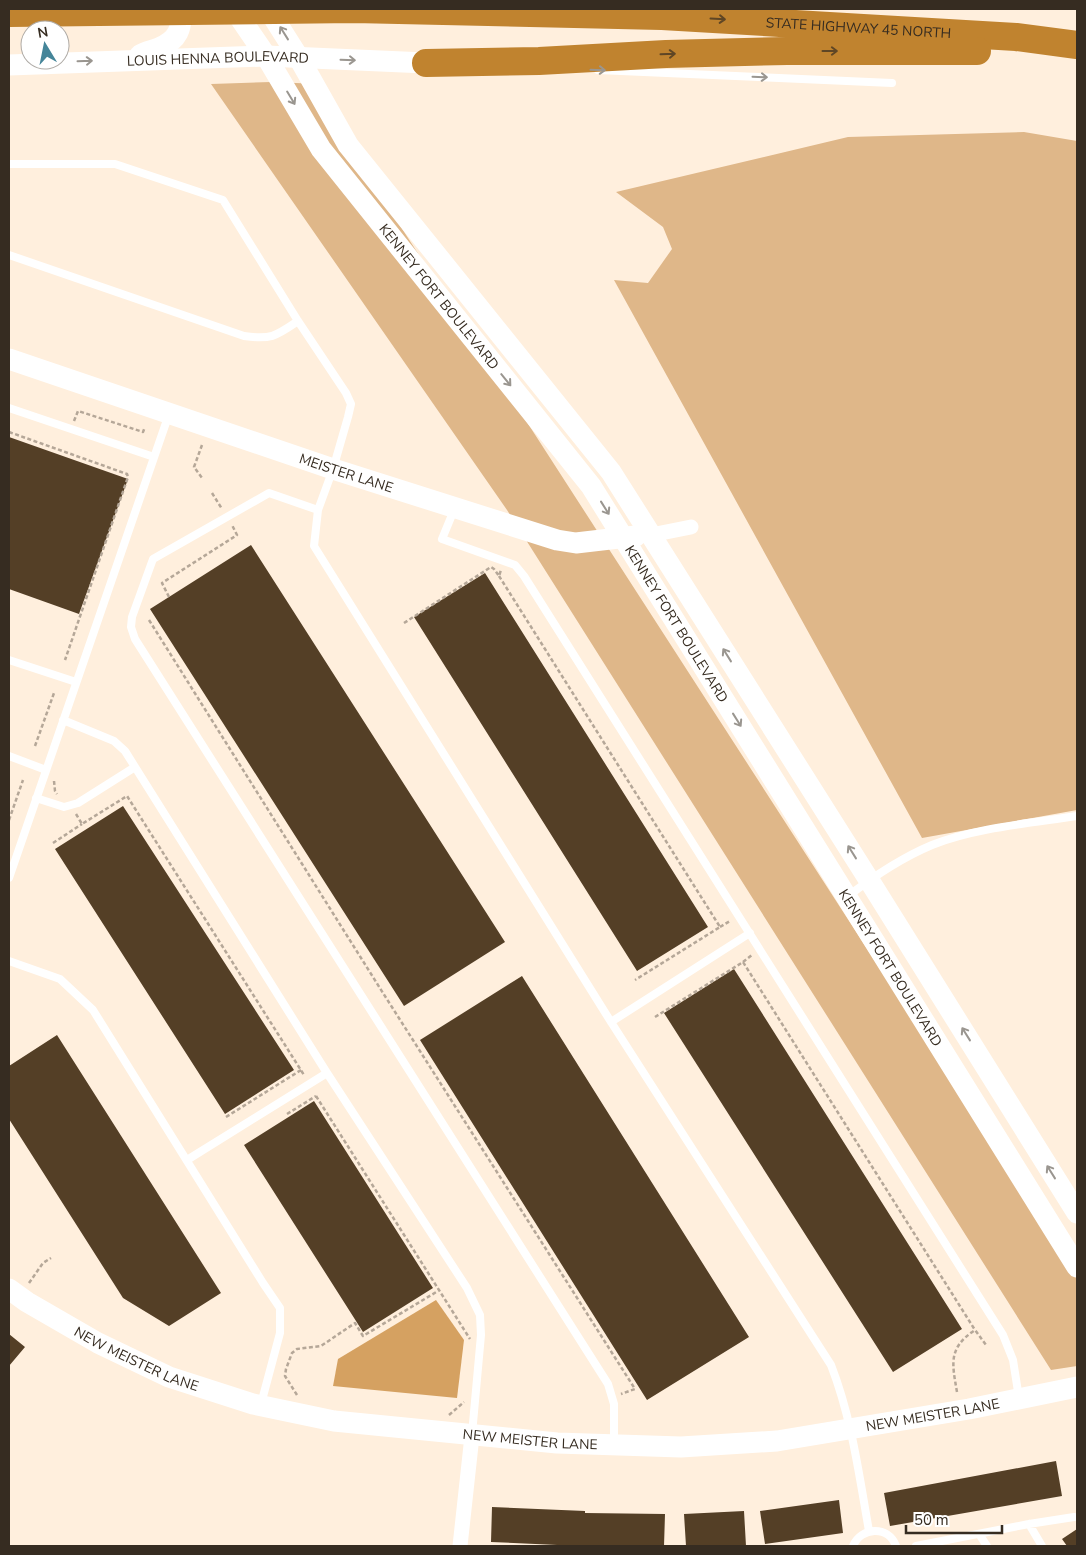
<svg xmlns="http://www.w3.org/2000/svg" width="1086" height="1555" font-family="'Nunito Sans',sans-serif">
<style>
.green{fill:#dfb789}
.water{fill:#d5a161}
.building{fill:#543f26}
.lines{fill:none;stroke-linecap:round;stroke-linejoin:round}
.path{stroke:#b5a798;stroke-width:2.5;stroke-dasharray:4 2.5;stroke-linecap:butt}
.lane{stroke:#fff;stroke-width:8}
.street{stroke:#fff;stroke-width:15}
.secondary{stroke:#fff;stroke-width:21}
.highway{stroke:#c0832f;stroke-width:28}
.oneway{stroke:#5f4625}
.oneway2{stroke:#9a9690}
.labels{text-anchor:middle;stroke-width:5;stroke-linejoin:round;paint-order:stroke}
.street-label{font-size:14px;fill:#362c21;stroke:#fff}
</style>
<rect width="100%" height="100%" fill="#ffefdd"/>
<path class="green" d="M271,82L320,84L368,176L1077,1274V1366L1051,1370L507,510L211,84Z
M1024,132L1077,141V810L922,838L614,280L648,283L672,249L663,227L616,192L848,137Z"/>
<path class="water" d="M436,1300L464,1340L457,1398L333,1386L338,1359Z"/>
<path class="building" d="M9,437L128,479L79,614L9,589Z
M251,545L505,942L404,1006L150,609Z
M485,573L708,927L637,971L414,617Z
M123,806L294,1070L225,1114L55,849Z
M734,969L962,1329L893,1372L664,1013Z
M522,976L749,1337L647,1400L420,1040Z
M57,1035L221,1293L169,1326L123,1298L9,1119V1066Z
M314,1101L433,1288L363,1332L244,1145Z
M9,1334L25,1347L9,1366Z
M1056,1461L1062,1496L890,1526L884,1493Z
M839,1500L843,1533L765,1544L760,1511Z
M492,1507L585,1511V1513L665,1514L664,1546H579L491,1542Z
M744,1511L746,1546H686L684,1514Z
M1077,1529V1546H1067L1062,1539Z"/>
<g class="lines">
<path class="path" d="M74,421L78,411L143,432L145,427
M9,432L127,474L128,477L65,660
M202,445L194,467L202,478
M212,493L222,509
M499,576L720,927L635,980
M169,597L162,583L237,535L232,525
M149,620L383,993L635,1389L621,1394
M404,623L491,567L494,569L499,576L501,570
M35,746L54,693
M54,781L55,791L57,794
M76,814L82,824L127,796L304,1075
M9,820L23,780
M53,843L82,824
M720,927L730,921
M743,962L752,955
M655,1017L743,962L975,1330
M316,1096L470,1339
M287,1114L316,1096
M226,1117L301,1070
M29,1283L43,1263L51,1258
M957,1392C952,1363 948,1348 975,1330L986,1345
M297,1395L285,1376L286,1369L292,1353L297,1349L321,1346L355,1323L363,1336L438,1291
M449,1415L464,1402"/>
<path class="lane" d="M598,70L892,83
M9,164H115L223,200L298,321L346,393L351,404L348,417L333,469L318,510L314,546L611,1022L831,1365C852,1419 859,1475 869,1531
M9,255L244,336C271,340 276,336 298,321
M9,408L154,457
M318,510L269,493L153,559L132,617L131,627L135,639L608,1384L614,1404V1443
M454,510L442,539L515,565L524,576L1003,1335L1013,1360L1019,1398
M9,660L76,682
M63,720L114,741L125,751L327,1073L467,1288L480,1315L481,1335L472,1434
M9,756L46,770
M36,798L64,807L78,803L135,767
M9,878L169,414
M847,897C874,876 901,858 932,845C974,828 1032,823 1077,816
M9,961L60,979L93,1010L263,1283L280,1308V1333L261,1404
M611,1022L750,933
M187,1160L327,1073
M1029,1524L1042,1546
M979,1534L987,1546
M853,1546C861,1527 888,1525 896,1546
M916,1546L1029,1524L1074,1517"/>
<path class="street" d="M651,535L691,527
M460,1546L472,1436"/>
<g class="secondary">
<path id="s1" d="M234,9L266,56L321,149L591,486L1077,1267"/>
<path d="M268,9L299,58L348,145L611,472L869,880L1077,1213"/>
<path d="M140,55C146,51 152,51 159,48C178,40 183,28 180,9"/>
<path id="s2" d="M9,65L266,56L426,63"/>
<path id="s3" d="M9,359L333,469L557,540L576,543L636,536"/>
<path id="s4" d="M9,1289L27,1302L98,1343L169,1377L253,1404L334,1421L557,1443L681,1447L777,1441L969,1409L1077,1387"/>
</g>
<g class="highway">
<path id="s5" d="M9,13L354,9L662,16L1016,37L1077,45"/>
<path d="M426,63L539,61L666,54L787,51H977"/>
</g>
</g>
<defs><path id="oneway-shaft" d="M-6 0H5M1.5-3L5.5 0L1.5 3" fill="none" stroke-width="1.6" stroke-linecap="round" stroke-linejoin="round" transform="scale(1.25)"/></defs>
<g class="oneway">
<use href="#oneway-shaft" transform="translate(718 19) rotate(3)"/>
<use href="#oneway-shaft" transform="translate(830 51)"/>
<use href="#oneway-shaft" transform="translate(668 54) rotate(-2)"/>
</g>
<g class="oneway2">
<use href="#oneway-shaft" transform="translate(284 33) rotate(-122)"/>
<use href="#oneway-shaft" transform="translate(348 60) rotate(2)"/>
<use href="#oneway-shaft" transform="translate(85 61) rotate(-2)"/>
<use href="#oneway-shaft" transform="translate(598 70) rotate(2)"/>
<use href="#oneway-shaft" transform="translate(760 77) rotate(2)"/>
<use href="#oneway-shaft" transform="translate(291 98) rotate(59)"/>
<use href="#oneway-shaft" transform="translate(506 380) rotate(51)"/>
<use href="#oneway-shaft" transform="translate(605 508) rotate(58)"/>
<use href="#oneway-shaft" transform="translate(727 655) rotate(-122)"/>
<use href="#oneway-shaft" transform="translate(737 720) rotate(58)"/>
<use href="#oneway-shaft" transform="translate(852 852) rotate(-122)"/>
<use href="#oneway-shaft" transform="translate(966 1034) rotate(-122)"/>
<use href="#oneway-shaft" transform="translate(1051 1172) rotate(-122)"/>
</g>
<g class="labels">
<g class="street-label">
<text dy="5" stroke="none"><textPath href="#s5" startOffset="850">STATE HIGHWAY 45 NORTH</textPath></text>
<text dy="5" stroke="none"><textPath href="#s2" startOffset="209">LOUIS HENNA BOULEVARD</textPath></text>
<text dy="5" stroke="none"><textPath href="#s1" startOffset="354">KENNEY FORT BOULEVARD</textPath></text>
<text dy="5" stroke="none"><textPath href="#s3" startOffset="356">MEISTER LANE</textPath></text>
<text dy="5" stroke="none"><textPath href="#s1" startOffset="759">KENNEY FORT BOULEVARD</textPath></text>
<text dy="5" stroke="none"><textPath href="#s1" startOffset="1164">KENNEY FORT BOULEVARD</textPath></text>
<text dy="5" stroke="none"><textPath href="#s4" startOffset="146">NEW MEISTER LANE</textPath></text>
<text dy="5" stroke="none"><textPath href="#s4" startOffset="956">NEW MEISTER LANE</textPath></text>
<text dy="5" stroke="none"><textPath href="#s4" startOffset="551">NEW MEISTER LANE</textPath></text>
</g>
</g>
<rect width="1086" height="1555" fill="none" stroke="#362c21" stroke-width="20"/>
<g transform="translate(45 45) rotate(350)"><circle r="24" fill="#ffffff" stroke="#afaba6"/>
<path d="M0-4L9 19L0 12L-9 19Z" fill="#458599"/>
<text y="-8" font-size="14" font-weight="bold" text-anchor="middle" fill="#362c21">N</text>
</g>
<path d="M906 1525v8h96v-8" fill="none" stroke="#362c21" stroke-width="2.5"/>
<text x="914" y="1525" font-size="15" fill="#362c21" stroke="#ffffff" stroke-width="4" paint-order="stroke">50 m</text>
</svg>
